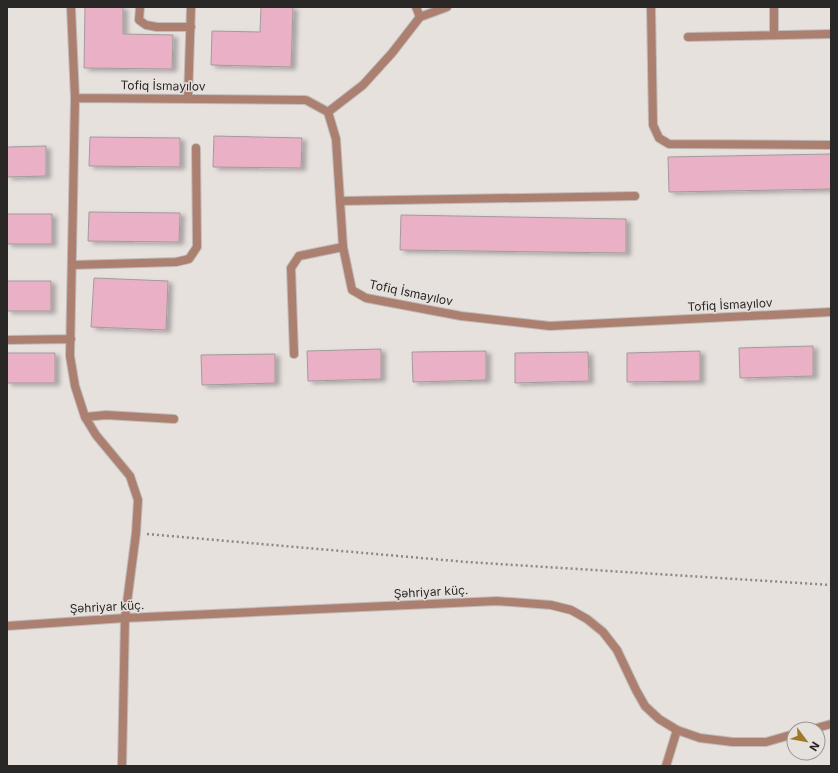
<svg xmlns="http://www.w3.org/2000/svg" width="838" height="773" font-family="Inter,sans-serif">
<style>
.building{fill:#eab0c5;stroke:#a29b9d;filter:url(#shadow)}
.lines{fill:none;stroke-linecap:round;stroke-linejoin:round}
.service-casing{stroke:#c1bcb9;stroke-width:10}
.minor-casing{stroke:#c1bcb9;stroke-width:10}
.tertiary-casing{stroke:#c1bcb9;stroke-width:10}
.path{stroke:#8b8785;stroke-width:2.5;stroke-dasharray:2 3;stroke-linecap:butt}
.service{stroke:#ac8070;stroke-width:8}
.minor{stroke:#ac8070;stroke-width:8}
.tertiary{stroke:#ac8070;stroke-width:8}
.labels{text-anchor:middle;stroke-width:3;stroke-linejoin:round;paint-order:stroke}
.street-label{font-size:12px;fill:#2a2827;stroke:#e7e1de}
</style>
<defs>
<filter id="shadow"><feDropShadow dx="4.5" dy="2.5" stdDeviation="2" flood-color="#0004"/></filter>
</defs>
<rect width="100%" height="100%" fill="#e7e1de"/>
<path class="building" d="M85,7H123V34L173,35L172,69L84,68Z
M261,7H293L291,67L211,65L212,31L260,32Z
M214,136L302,138L301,168L213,167Z
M90,137L180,138V167L89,166Z
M46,146V176L7,177V147Z
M831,154V189L669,192L668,157Z
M89,212L180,213L179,242L88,241Z
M7,214H52V244H7Z
M401,215L626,219V253L400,250Z
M94,278L168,281L166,330L91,327Z
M7,281H51V311H7Z
M813,346V376L740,378L739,348Z
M381,349V379L308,381L307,351Z
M486,351V380L413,382L412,352Z
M700,351V381L627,382V353Z
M588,352L589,381L515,383V353Z
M7,353H55V383H7Z
M275,354V383L202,385L201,355Z"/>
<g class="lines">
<g class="service-casing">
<path id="service" d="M140,7L139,20L146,25L157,27H191
M416,7L420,17
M188,99L191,7
M340,201L635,196
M72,265L176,262L189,259L197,247L196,148
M294,354L291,268L299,256L343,247
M122,766L125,618
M666,766L677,730"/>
</g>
<g class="minor-casing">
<path id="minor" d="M71,7L75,98L70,356L75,386L85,417L96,435L130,476L138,500L136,533L125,618
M651,7L653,125L659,138L669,144L831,145
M774,35V7
M688,37L831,34
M75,98L306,100L328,112L336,139L343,247L352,290L366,298L461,316L550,326L831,312
M328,112L363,85L392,53L420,17L447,7
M7,340L71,339
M85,417L106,415L174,419"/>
</g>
<g class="tertiary-casing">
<path id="tertiary" d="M7,626L125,618L497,601L551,605L571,610L587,619L603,632L617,650L636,690L645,706L659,719L677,730L700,738L733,742H766L794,734
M813,729L831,724"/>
</g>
<path class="path" d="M147,534L467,562L831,585"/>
<use href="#service" class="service"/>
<use href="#minor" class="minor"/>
<use href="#tertiary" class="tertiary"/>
</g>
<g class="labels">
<g class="street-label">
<text transform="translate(163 86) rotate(1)" y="4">Tofiq İsmayılov</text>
<text transform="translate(411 293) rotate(12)" y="4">Tofiq İsmayılov</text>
<text transform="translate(730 305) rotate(-3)" y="4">Tofiq İsmayılov</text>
<text transform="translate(431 592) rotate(-3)" y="4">Şəhriyar küç.</text>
<text transform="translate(107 607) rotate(-3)" y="4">Şəhriyar küç.</text>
</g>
</g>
<rect width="838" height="773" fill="none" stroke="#2a2827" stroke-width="16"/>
<g transform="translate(806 741) rotate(122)"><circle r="19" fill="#e7e1de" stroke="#9b9795"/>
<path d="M0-3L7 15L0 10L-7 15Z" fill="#9e7a26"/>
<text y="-6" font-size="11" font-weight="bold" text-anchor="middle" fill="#2a2827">N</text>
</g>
</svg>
